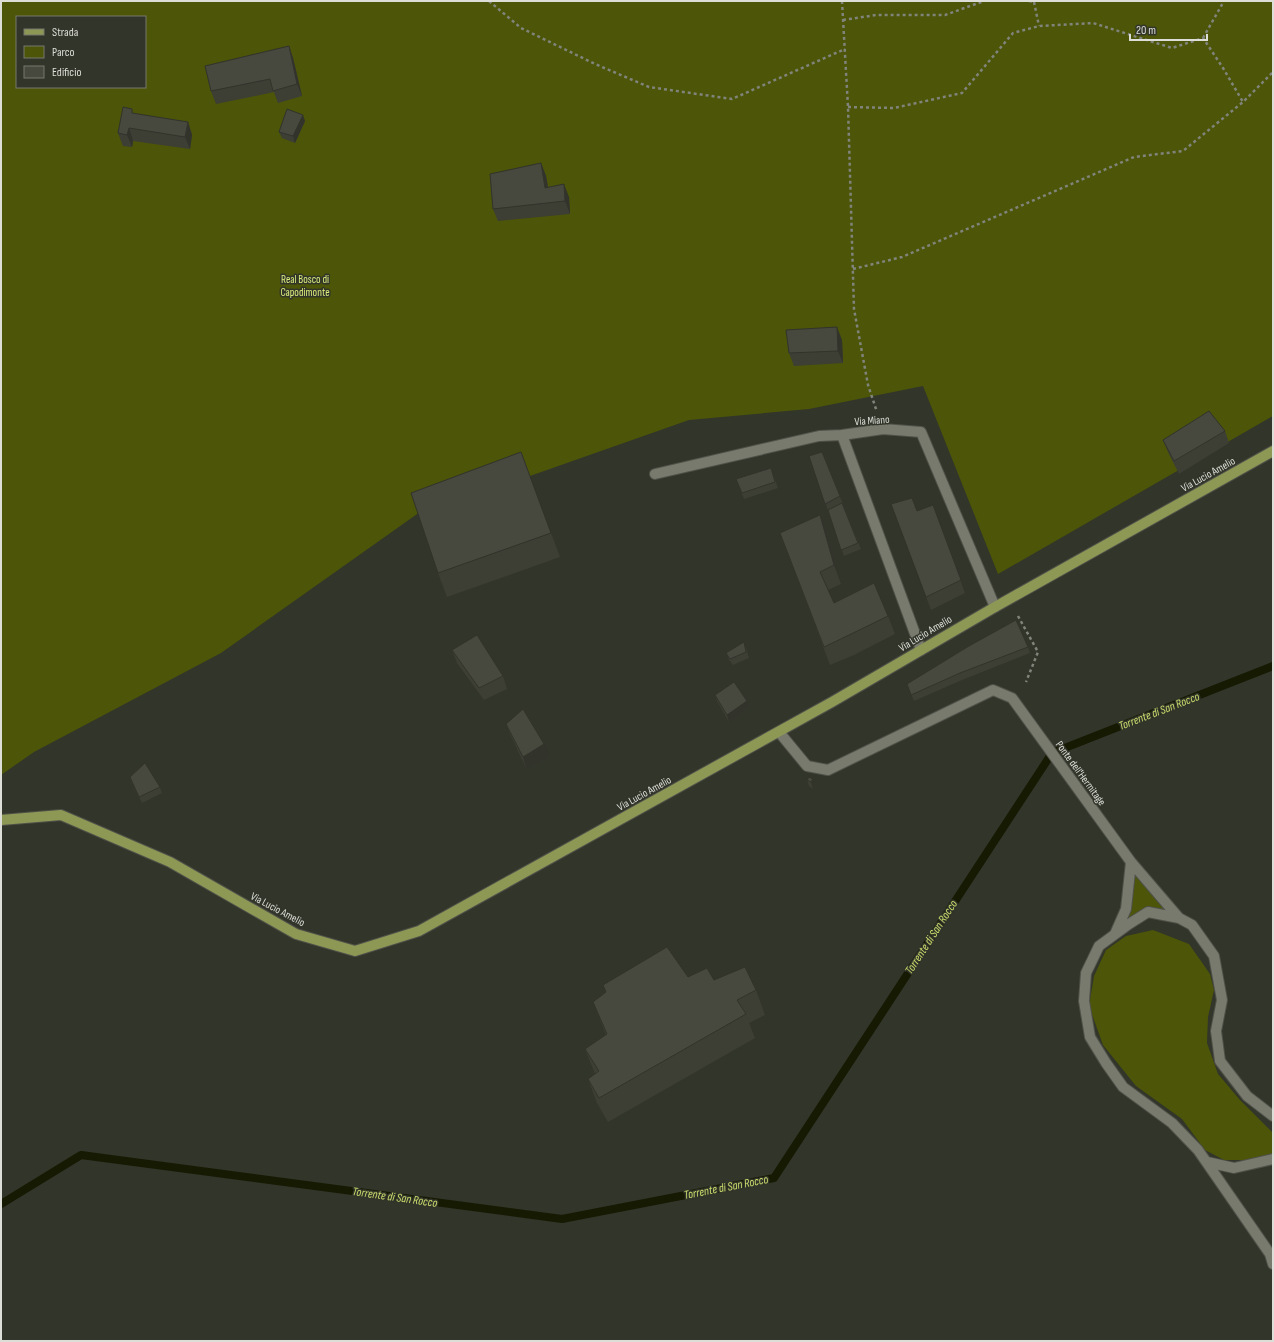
<svg xmlns="http://www.w3.org/2000/svg" width="1274" height="1342" font-family="'Sofia Sans Condensed',sans-serif">
<style>
.green{fill:#4c5508;fill-rule:evenodd}
.lines{fill:none;stroke-linecap:round;stroke-linejoin:round}
.stream{stroke:#161a02;stroke-width:8}
.lane-casing{stroke:#505249;stroke-width:12}
.primary-casing{stroke:#505249;stroke-width:12}
.path{stroke:#81847b;stroke-width:2.5;stroke-dasharray:3 3;stroke-linecap:butt}
.lane{stroke:#787a6e;stroke-width:10}
.primary{stroke:#8e9855;stroke-width:10}
.wall{fill:#3d3f35}
.shaded-wall{fill:#32332b}
.building{fill:#47493e;stroke:#32332b}
.labels{text-anchor:middle;stroke-width:3;stroke-linejoin:round;paint-order:stroke}
.park-label{font-size:11px;fill:#daed7b;stroke:#32352a}
.street-label{font-size:11px;fill:#dcded7;stroke:#32352a}
.water-label{font-size:12px;font-style:italic;fill:#cbde6c;stroke:#32352a}
</style>
<rect width="100%" height="100%" fill="#32352a"/>
<path class="green" d="M1,1H1273V416L998,574L923,386L809,409L689,420L530,476L420,512L221,653L34,752L1,775ZM17,17H145V87H17Z
M1134,871L1168,911L1123,924Z
M1153,930L1189,944L1210,974L1214,990L1208,1017L1207,1043L1218,1074L1240,1100L1273,1133V1154L1251,1160H1224L1205,1150L1182,1119L1136,1086L1103,1045L1089,1006L1094,976L1106,950L1126,936Z"/>
<g class="lines">
<path class="stream" d="M1,1204L81,1155L562,1219L774,1178L1052,753L1273,666"/>
<g class="lane-casing">
<path id="lane" d="M655,474L819,436L842,435
M921,650L842,435L883,429L921,432L995,607
M779,732L807,766L828,770L993,690L1012,698L1131,862L1179,918L1192,925L1214,956L1222,1000L1216,1031L1220,1061L1247,1096L1273,1116
M1179,918L1148,912L1129,924L1099,946L1086,973L1084,1001L1090,1037L1106,1063L1123,1087L1172,1123L1198,1150L1270,1254L1273,1264
M1115,934L1126,909L1131,862
M1207,1162L1234,1168L1273,1159"/>
</g>
<g class="primary-casing">
<path id="primary" d="M1,820L61,815L170,862L296,934L355,951L419,931L832,702L995,607L1273,451"/>
</g>
<path class="path" d="M489,1L521,28L595,64L649,87L732,99L845,49
M842,1L848,107L854,309L868,385L877,412
M1029,1L1034,2
M1034,2L1039,26
M843,20L876,15H945L984,1
M1203,38L1224,1
M848,107L894,108L962,93L1013,33L1039,26L1093,23L1172,48L1203,38L1223,68L1243,102
M853,269L902,257L1134,157L1183,151L1243,102L1273,72
M1018,616L1038,652L1026,682"/>
<use href="#lane" class="lane"/>
<use href="#primary" class="primary"/>
</g>
<path class="wall" d="M289,46L293,58L302,96L278,103L274,92L216,104L211,91Z
M134,114L188,122L192,135L190,149L133,141L132,147L123,146L118,133Z
M305,121L295,143L282,138L279,132Z
M541,163L546,176L548,187L569,197L570,214L498,221L493,209Z
M842,340L843,363L794,366L789,353Z
M1225,431L1229,443L1179,474L1168,452L1163,440Z
M822,452L861,549L844,556L809,456Z
M771,468L778,488L744,499L736,479Z
M891,504L917,511L933,505L965,593L931,610Z
M820,515L827,533L841,584L828,590L834,603L888,616L895,634L854,655L830,665L780,533Z
M551,533L560,557L447,597L438,573Z
M1028,647L1030,653L962,680L914,701L907,684Z
M746,648L749,658L733,665L729,660L726,653Z
M452,650L503,676L507,689L484,700L457,663Z
M715,695L749,707L729,722L717,701Z
M506,724L549,756L527,770L511,736Z
M130,777L160,787L162,793L142,803L132,783Z
M813,779L815,785L813,789L809,786L807,780Z
M688,977L714,980L756,990L765,1015L749,1023L755,1038L608,1122L597,1103L588,1079L595,1074L585,1049L606,1035L593,1002L606,992Z"/>
<path class="shaded-wall" d="M289,46L293,58L302,96L297,84Z
M303,115L305,121L295,143L293,136Z
M188,122L192,135L190,149L185,137Z
M129,128L133,141L132,147L127,135Z
M541,163L546,176L550,200L545,188Z
M564,184L569,197L570,214L565,201Z
M837,327L842,340L843,363L838,351Z
M820,515L827,533L841,584L834,565Z
M747,701L749,707L729,722L727,715Z
M544,744L549,756L527,770L523,757Z
M813,779L815,785L813,789L811,782Z"/>
<path class="building" d="M289,46L297,84L273,91L270,79L211,91L205,66Z
M123,107L132,109V113L188,122L185,137L129,128L127,135L118,133Z
M287,109L303,115L293,136L279,132Z
M541,163L545,188L564,184L565,201L493,209L490,174Z
M837,327L838,351L789,353L786,330Z
M1209,411L1225,431L1174,461L1163,440Z
M521,452L551,533L438,573L411,493Z
M822,452L840,496L825,504L809,456Z
M771,468L775,482L742,493L736,479Z
M912,498L917,511L933,505L961,580L926,597L891,504Z
M842,503L858,543L841,550L828,510Z
M820,515L834,565L820,572L834,603L874,583L888,616L847,636L824,647L780,533Z
M1016,620L1028,647L960,673L911,695L907,684L969,646Z
M477,635L503,676L479,688L452,650Z
M744,642L746,652L730,659L726,653Z
M734,682L747,701L727,715L715,695Z
M523,709L544,744L523,757L506,724Z
M145,763L160,787L139,797L130,777Z
M809,777L813,779L811,782L807,780Z
M667,947L688,977L707,968L714,980L745,967L756,990L737,1000L746,1014L599,1098L588,1079L599,1071L585,1049L607,1034L593,1002L606,992L603,985Z"/>
<g class="labels">
<g class="park-label">
<text x="305" y="283">Real Bosco di<tspan x="305" dy="13">Capodimonte</tspan></text>
</g>
<g class="street-label">
<text transform="translate(872 420) rotate(-4)" y="4">Via Miano</text>
<text transform="translate(1208 474) rotate(-29)" y="4">Via Lucio Amelio</text>
<text transform="translate(925 633) rotate(-31)" y="4">Via Lucio Amelio</text>
<text transform="translate(1081 773) rotate(54)" y="4">Ponte dell'Hermitage</text>
<text transform="translate(644 793) rotate(-29)" y="4">Via Lucio Amelio</text>
<text transform="translate(278 909) rotate(28)" y="4">Via Lucio Amelio</text>
</g>
<g class="water-label">
<text transform="translate(1159 711) rotate(-21)" y="4">Torrente di San Rocco</text>
<text transform="translate(931 937) rotate(-57)" y="4">Torrente di San Rocco</text>
<text transform="translate(726 1187) rotate(-11)" y="4">Torrente di San Rocco</text>
<text transform="translate(395 1197) rotate(8)" y="4">Torrente di San Rocco</text>
</g>
</g>
<rect width="1274" height="1342" fill="none" stroke="#dcded7" stroke-width="4"/>
<rect x="16" y="16" width="130" height="72" fill="#32352a" stroke="#76796f"/>
<rect x="24" y="29" width="20" height="6" fill="#8e9855" stroke="#76796f"/>
<text x="52" y="36" font-size="12" fill="#dcded7">Strada</text>
<rect x="24" y="46" width="20" height="12" fill="#4c5508" stroke="#76796f"/>
<text x="52" y="56" font-size="12" fill="#dcded7">Parco</text>
<rect x="24" y="66" width="20" height="12" fill="#47493e" stroke="#76796f"/>
<text x="52" y="76" font-size="12" fill="#dcded7">Edificio</text>
<path d="M1130 34v6h77v-6" fill="none" stroke="#dcded7" stroke-width="2"/>
<text x="1136" y="34" font-size="12" fill="#dcded7" stroke="#32352a" stroke-width="3" paint-order="stroke">20 m</text>
</svg>
